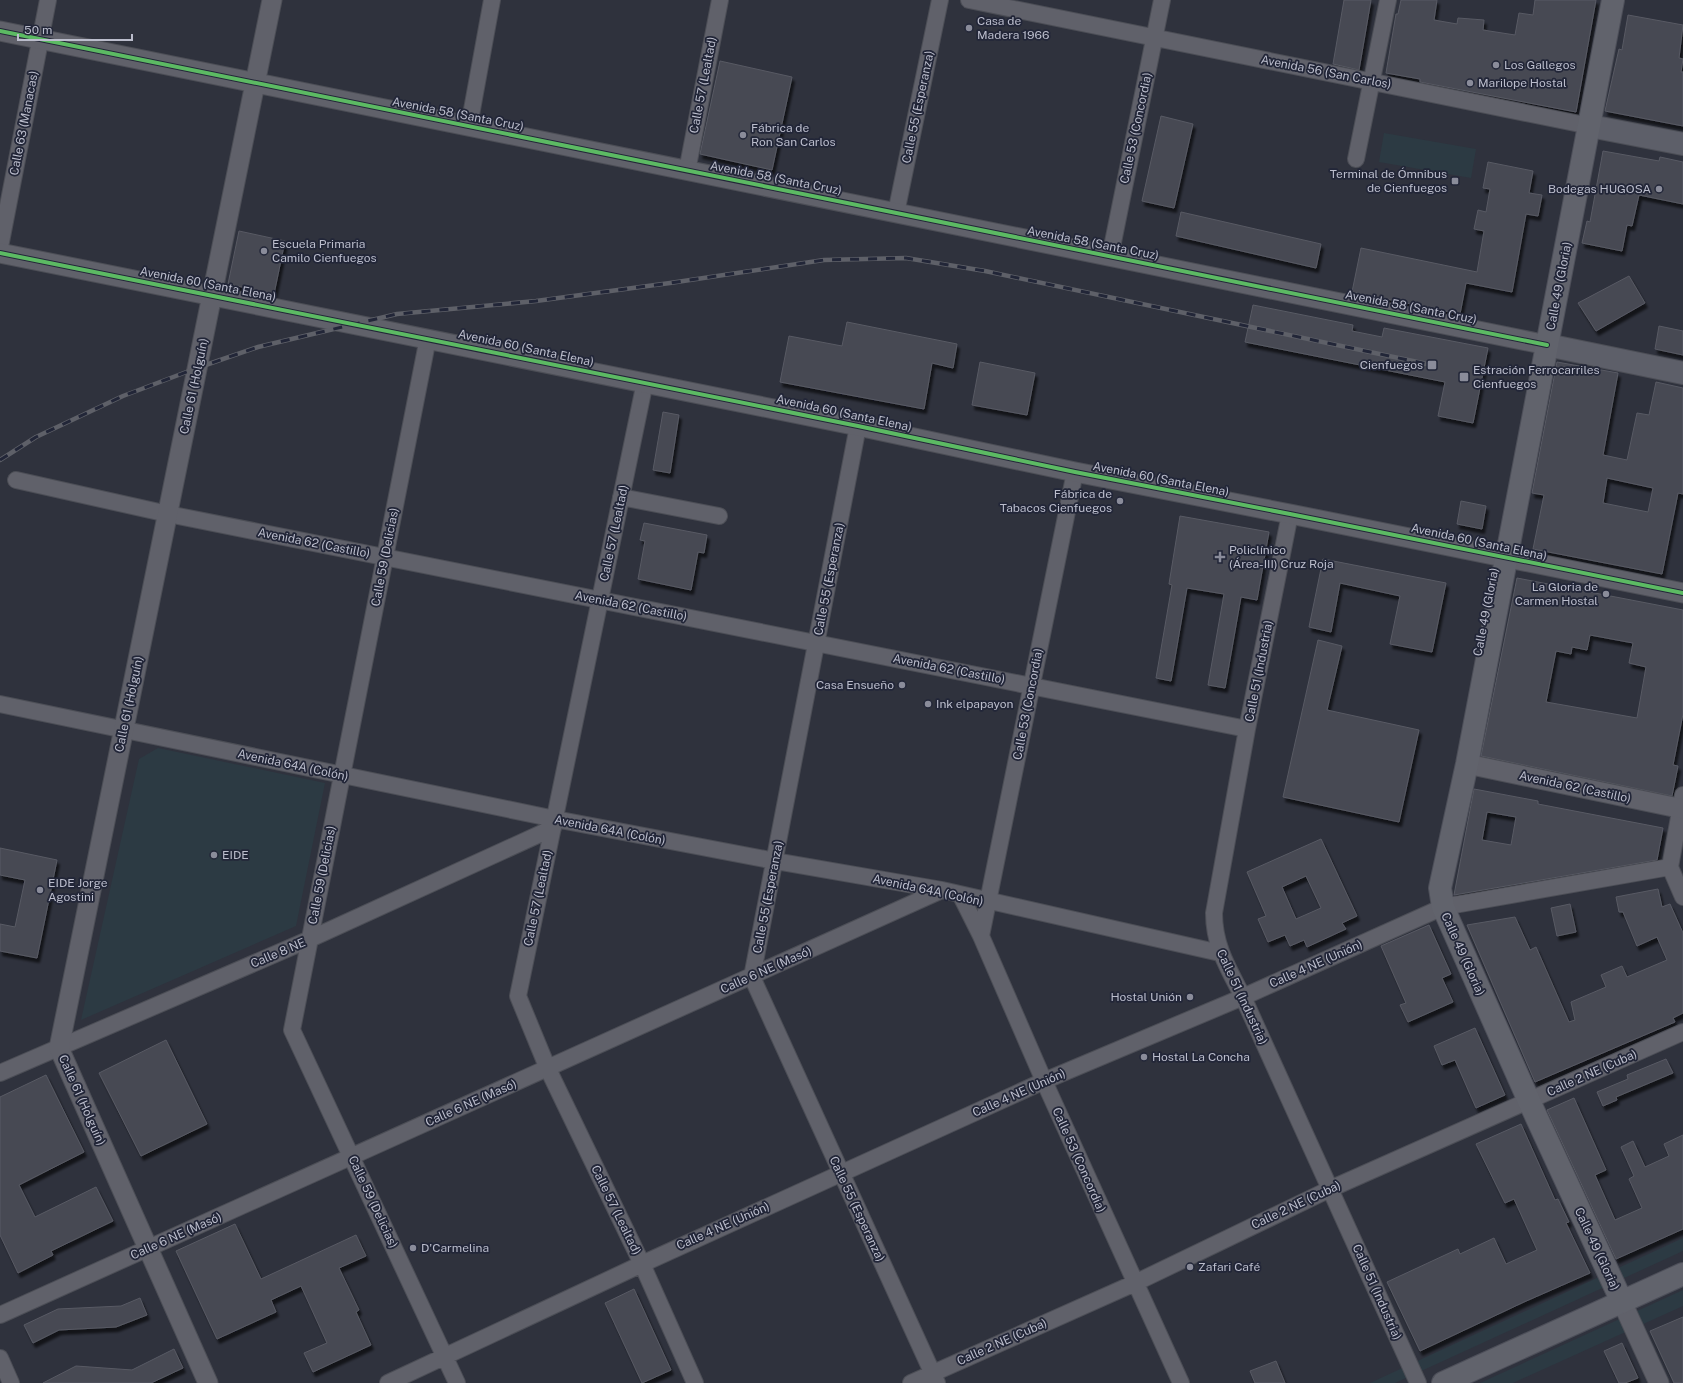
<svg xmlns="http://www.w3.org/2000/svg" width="1683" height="1383" font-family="'Public Sans',sans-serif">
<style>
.green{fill:#2c3a43}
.building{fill:#474952;stroke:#585a64;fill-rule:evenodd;filter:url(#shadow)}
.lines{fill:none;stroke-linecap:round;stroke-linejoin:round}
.minor-casing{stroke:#4c4e56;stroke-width:18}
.tertiary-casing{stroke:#4c4e56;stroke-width:21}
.secondary-casing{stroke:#4c4e56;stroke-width:24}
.primary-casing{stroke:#4d4f59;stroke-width:24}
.minor{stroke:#60616a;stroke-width:16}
.tertiary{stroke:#60616a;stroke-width:19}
.secondary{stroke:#5d5f69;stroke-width:22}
.primary{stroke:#61636c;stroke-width:22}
.rail-casing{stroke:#5e6068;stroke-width:4.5}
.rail{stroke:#222638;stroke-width:3;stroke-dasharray:9;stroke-linecap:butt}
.cycleway-casing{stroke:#222638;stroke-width:6}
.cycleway{stroke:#5cba63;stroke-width:4}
.poi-dot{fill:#8a8c9a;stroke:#222638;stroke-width:1.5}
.labels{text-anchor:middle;stroke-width:3.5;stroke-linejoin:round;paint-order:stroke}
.poi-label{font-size:12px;fill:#bbbdcc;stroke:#222638;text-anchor:start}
.street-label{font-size:12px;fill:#bbbdcc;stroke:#222638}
</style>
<defs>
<filter id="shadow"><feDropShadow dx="2.5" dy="4.5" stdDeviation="1" flood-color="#0009"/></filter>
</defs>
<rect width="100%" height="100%" fill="#2f323d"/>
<path class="green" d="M1384,133L1476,149L1471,178L1379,162Z
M158,748L325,783L296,926L81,1020L139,759Z
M1683,1238V1251L1395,1383H1370Z
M1683,1290V1306L1513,1383H1480Z"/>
<path class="building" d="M1344,0H1371L1359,70L1333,64Z
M1401,0H1437L1434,20L1457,24L1458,18L1484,20L1483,30L1515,35L1519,13L1533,15L1535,0H1596L1576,112L1420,82V79L1386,73L1396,14H1398Z
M1628,15L1683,25L1679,58L1683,59L1681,72H1683V126L1605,111L1619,49L1622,50Z
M720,61L792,77L772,170L700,154Z
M1161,116L1193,124L1174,208L1142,201Z
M1603,151L1659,161L1660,157L1683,162V204L1639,195L1632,226L1627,225L1622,251L1582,243L1587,221L1590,222Z
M1488,162L1533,171L1529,193L1542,195L1538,216L1526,214L1512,292L1466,283L1460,314L1352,292L1361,248L1477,272L1484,231L1474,229L1478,210L1486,212L1490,189L1483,188Z
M1181,212L1321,244L1316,268L1176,236Z
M239,231L285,241L274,294L228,284Z
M1629,276L1645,303L1596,331L1578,303Z
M1253,305L1353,325L1352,331L1382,337L1384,328L1488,348L1473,423L1438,416L1445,382L1245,342Z
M847,322L957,344L953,368L932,363L924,409L780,382L789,336L842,346Z
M1659,326L1683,331V355L1655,349Z
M980,362L1035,373L1027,415L972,405Z
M1557,362L1618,373L1603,455L1627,460L1637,413L1649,415L1656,382L1683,388V494L1678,493L1662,574L1533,549L1544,495L1532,493ZM1607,478L1653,488L1648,512L1603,503Z
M663,412L679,415L670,473L653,470Z
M1461,501L1486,506L1482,529L1457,524Z
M1180,516L1269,532L1257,600L1241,597L1225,688L1208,685L1224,594L1187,588L1171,681L1156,678L1172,585L1169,584Z
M644,523L707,535L704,553L698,552L691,590L638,579L645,541L640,540Z
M1323,559L1446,583L1432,652L1390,644L1400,596L1340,583L1331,632L1309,627Z
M1517,578L1683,610V714L1673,765L1678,766L1672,796L1481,756ZM1590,635L1633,643L1629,663L1646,667L1637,718L1546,702L1556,651L1571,654L1572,647L1587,650Z
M1318,640L1342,646L1327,710L1419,730L1399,822L1283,797Z
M1474,789L1538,801V804L1663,828L1657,860L1454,895ZM1487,812L1516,817L1511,845L1482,840Z
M1321,839L1357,916L1342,923L1346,929L1307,947L1304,940L1290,946L1285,935L1268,942L1258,919L1266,916L1247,872ZM1306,876L1321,908L1296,919L1282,887Z
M0,848L57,860L37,958L0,951V924L15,927L25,880L0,875Z
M1658,889L1662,907L1670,904L1683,933V1013L1673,1018L1675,1022L1535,1082L1467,925L1515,917L1530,950L1536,947L1569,1022L1575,1020L1571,1002L1606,987L1601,975L1622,966L1627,977L1667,960L1657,937L1637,946L1623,912H1619L1616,897Z
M1570,904L1576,932L1557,936L1551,908Z
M1429,925L1451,974L1442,978L1453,1002L1408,1022L1400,1005L1406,1003L1381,946Z
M1475,1028L1505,1095L1476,1108L1455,1060L1442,1065L1434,1046Z
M166,1040L207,1124L141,1156L99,1073Z
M1666,1059L1673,1073L1616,1097L1617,1100L1603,1106L1597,1092L1628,1079L1627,1075Z
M46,1075L84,1152L19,1185L35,1217L96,1187L113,1221L51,1251L53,1255L18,1273L0,1235V1097Z
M1574,1098L1606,1170L1595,1175L1615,1220L1642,1208L1629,1179L1634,1176L1621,1147L1633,1141L1645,1167L1669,1156L1664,1144L1683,1135V1229L1616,1259L1547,1110Z
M1521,1124L1555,1200L1558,1199L1569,1222L1566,1223L1590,1273L1524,1302L1420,1351L1387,1282L1458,1249L1460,1254L1494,1238L1506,1264L1537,1250L1514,1199L1505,1203L1476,1144Z
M235,1224L261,1279L356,1235L366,1256L339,1268L359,1310L356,1312L371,1345L313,1372L304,1353L327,1343L301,1286L271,1300L276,1312L217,1339L176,1251Z
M634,1289L671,1370L642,1383L605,1303Z
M140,1298L147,1315L116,1327L59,1330L33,1343L24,1325L58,1309L121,1306Z
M1683,1317V1383H1674L1650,1331Z
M1622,1343L1638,1378L1625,1383H1619L1604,1351Z
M174,1349L183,1368L151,1383H43L76,1366L132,1370Z
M1276,1361L1285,1383H1255L1250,1371Z"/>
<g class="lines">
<g class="minor-casing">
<path id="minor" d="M969,0L1590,126
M469,126L492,0
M1356,159L1388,0
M687,171L720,0
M896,213L940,0
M0,247L48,0
M1110,257L1162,0
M428,338L292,1030L457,1383
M645,382L518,996L548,1069L642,1264L695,1383
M858,426L752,977L937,1383
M16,480L168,514L1247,729
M621,497L719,516
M1290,514L1247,729L1214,913C1214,946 1228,968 1243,997L1418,1383
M0,704L555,819L775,861L942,890L1220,953
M1683,795L1670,867L1683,897
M961,896L981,936L1044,1081L1181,1383
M981,936L1075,472
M0,1073L310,939L553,828
M0,1315L942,890
M0,1358L11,1383
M388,1383L642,1264L1044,1081L1243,997L1443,907L1670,867
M911,1383L1135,1283L1330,1189L1683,1032"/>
</g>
<g class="tertiary-casing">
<path id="tertiary" d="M0,31L1547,345
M0,253L858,426L1075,472L1290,514L1683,593
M1467,764L1683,809
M1622,1302L1659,1383
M208,1383L59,1048L272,0"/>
</g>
<g class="secondary-casing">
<path id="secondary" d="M1590,126L1683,144
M1547,345L1683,373"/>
</g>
<g class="primary-casing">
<path id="primary" d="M1613,0L1467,764L1440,888L1443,907L1529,1101L1622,1302
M1443,1383L1683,1274"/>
</g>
<use href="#minor" class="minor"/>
<use href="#tertiary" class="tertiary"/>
<use href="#secondary" class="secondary"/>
<use href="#primary" class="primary"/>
<g class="rail-casing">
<path id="rail" d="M0,460L36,437L123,396L197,368L258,347L397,314L536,301L670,283L824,260L906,258L985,271L1432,365"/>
</g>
<use href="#rail" class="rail"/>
<g class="cycleway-casing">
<path id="cycleway" d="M0,31L1547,345
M0,253L858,426L1075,472L1290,514L1683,593"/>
</g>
<use href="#cycleway" class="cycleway"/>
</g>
<g class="poi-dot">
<circle cx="969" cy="28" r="4"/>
<circle cx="1496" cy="65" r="4"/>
<circle cx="1470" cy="83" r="4"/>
<circle cx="743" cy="135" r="4"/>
<rect x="1451" y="177" width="8" height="8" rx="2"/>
<circle cx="1659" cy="189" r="4"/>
<circle cx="264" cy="251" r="4"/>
<rect x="1427" y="360" width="10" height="10" rx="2"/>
<rect x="1459" y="372" width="10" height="10" rx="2"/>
<circle cx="1120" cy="501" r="4"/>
<path d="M1218 551h4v4h4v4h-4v4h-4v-4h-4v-4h4z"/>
<circle cx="1606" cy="594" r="4"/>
<circle cx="902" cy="685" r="4"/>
<circle cx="928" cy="704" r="4"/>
<circle cx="214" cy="855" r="4"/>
<circle cx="40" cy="890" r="4"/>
<circle cx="1190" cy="997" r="4"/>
<circle cx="1144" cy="1057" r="4"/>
<circle cx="413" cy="1248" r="4"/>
<circle cx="1190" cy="1267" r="4"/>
</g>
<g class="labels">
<g class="poi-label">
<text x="977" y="25">Casa de<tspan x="977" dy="14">Madera 1966</tspan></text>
<text x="1504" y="69">Los Gallegos</text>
<text x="1478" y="87">Marilope Hostal</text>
<text x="751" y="132">Fábrica de<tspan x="751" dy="14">Ron San Carlos</tspan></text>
<text x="1447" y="178" text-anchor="end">Terminal de Ómnibus<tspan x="1447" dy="14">de Cienfuegos</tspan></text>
<text x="1651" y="193" text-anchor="end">Bodegas HUGOSA</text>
<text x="272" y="248">Escuela Primaria<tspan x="272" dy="14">Camilo Cienfuegos</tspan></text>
<text x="1423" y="369" text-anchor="end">Cienfuegos</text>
<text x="1473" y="374">Estración Ferrocarriles<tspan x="1473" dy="14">Cienfuegos</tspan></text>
<text x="1112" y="498" text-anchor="end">Fábrica de<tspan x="1112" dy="14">Tabacos Cienfuegos</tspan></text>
<text x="1229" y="554">Policlínico<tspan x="1229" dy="14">(Área-III) Cruz Roja</tspan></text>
<text x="1598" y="591" text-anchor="end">La Gloria de<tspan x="1598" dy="14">Carmen Hostal</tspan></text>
<text x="894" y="689" text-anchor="end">Casa Ensueño</text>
<text x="936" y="708">Ink elpapayon</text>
<text x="222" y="859">EIDE</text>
<text x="48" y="887">EIDE Jorge<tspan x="48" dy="14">Agostini</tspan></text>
<text x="1182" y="1001" text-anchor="end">Hostal Unión</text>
<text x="1152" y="1061">Hostal La Concha</text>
<text x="421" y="1252">D'Carmelina</text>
<text x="1198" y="1271">Zafari Café</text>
</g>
<g class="street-label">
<text transform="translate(1326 72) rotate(11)" y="4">Avenida 56 (San Carlos)</text>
<text transform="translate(703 85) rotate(-79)" y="4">Calle 57 (Lealtad)</text>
<text transform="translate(918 107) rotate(-78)" y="4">Calle 55 (Esperanza)</text>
<text transform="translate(458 114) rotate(11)" y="4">Avenida 58 (Santa Cruz)</text>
<text transform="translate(24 123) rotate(-79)" y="4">Calle 63 (Manacas)</text>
<text transform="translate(1136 128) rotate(-78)" y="4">Calle 53 (Concordia)</text>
<text transform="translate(776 178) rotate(11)" y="4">Avenida 58 (Santa Cruz)</text>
<text transform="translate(1093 243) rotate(11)" y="4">Avenida 58 (Santa Cruz)</text>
<text transform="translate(208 284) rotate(11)" y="4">Avenida 60 (Santa Elena)</text>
<text transform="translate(1559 286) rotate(-79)" y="4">Calle 49 (Gloria)</text>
<text transform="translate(1411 307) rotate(11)" y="4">Avenida 58 (Santa Cruz)</text>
<text transform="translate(526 348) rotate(12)" y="4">Avenida 60 (Santa Elena)</text>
<text transform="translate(194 386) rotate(-78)" y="4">Calle 61 (Holguín)</text>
<text transform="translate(844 413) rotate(12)" y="4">Avenida 60 (Santa Elena)</text>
<text transform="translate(1161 479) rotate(11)" y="4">Avenida 60 (Santa Elena)</text>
<text transform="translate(614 533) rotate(-78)" y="4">Calle 57 (Lealtad)</text>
<text transform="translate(1479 542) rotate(12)" y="4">Avenida 60 (Santa Elena)</text>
<text transform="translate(314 543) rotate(11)" y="4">Avenida 62 (Castillo)</text>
<text transform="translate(385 557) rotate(-79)" y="4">Calle 59 (Delicias)</text>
<text transform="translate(829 579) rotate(-79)" y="4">Calle 55 (Esperanza)</text>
<text transform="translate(631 606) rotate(11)" y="4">Avenida 62 (Castillo)</text>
<text transform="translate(1486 612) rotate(-79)" y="4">Calle 49 (Gloria)</text>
<text transform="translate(949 669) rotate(11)" y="4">Avenida 62 (Castillo)</text>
<text transform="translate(1259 671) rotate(-79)" y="4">Calle 51 (Industria)</text>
<text transform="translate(129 704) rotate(-78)" y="4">Calle 61 (Holguín)</text>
<text transform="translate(1028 704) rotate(-79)" y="4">Calle 53 (Concordia)</text>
<text transform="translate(293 765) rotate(12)" y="4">Avenida 64A (Colón)</text>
<text transform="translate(1575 787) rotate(12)" y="4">Avenida 62 (Castillo)</text>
<text transform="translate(610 830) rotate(11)" y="4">Avenida 64A (Colón)</text>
<text transform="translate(322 875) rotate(-79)" y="4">Calle 59 (Delicias)</text>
<text transform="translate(928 890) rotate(12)" y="4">Avenida 64A (Colón)</text>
<text transform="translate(768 897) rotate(-79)" y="4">Calle 55 (Esperanza)</text>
<text transform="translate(538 898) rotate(-78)" y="4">Calle 57 (Lealtad)</text>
<text transform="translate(278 953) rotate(-23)" y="4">Calle 8 NE</text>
<text transform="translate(1463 954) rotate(66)" y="4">Calle 49 (Gloria)</text>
<text transform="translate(1316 964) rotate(-24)" y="4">Calle 4 NE (Unión)</text>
<text transform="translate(766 970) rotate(-24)" y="4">Calle 6 NE (Masó)</text>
<text transform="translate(1242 997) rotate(65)" y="4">Calle 51 (Industria)</text>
<text transform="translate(1592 1073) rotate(-24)" y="4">Calle 2 NE (Cuba)</text>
<text transform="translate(1019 1093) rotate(-24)" y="4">Calle 4 NE (Unión)</text>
<text transform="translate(82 1100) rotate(66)" y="4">Calle 61 (Holguín)</text>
<text transform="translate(471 1103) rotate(-24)" y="4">Calle 6 NE (Masó)</text>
<text transform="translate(1079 1160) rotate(66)" y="4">Calle 53 (Concordia)</text>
<text transform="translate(373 1202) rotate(65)" y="4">Calle 59 (Delicias)</text>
<text transform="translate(1296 1205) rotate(-25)" y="4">Calle 2 NE (Cuba)</text>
<text transform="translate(857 1209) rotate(65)" y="4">Calle 55 (Esperanza)</text>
<text transform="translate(616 1210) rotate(64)" y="4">Calle 57 (Lealtad)</text>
<text transform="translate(723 1226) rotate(-24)" y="4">Calle 4 NE (Unión)</text>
<text transform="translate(176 1236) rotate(-24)" y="4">Calle 6 NE (Masó)</text>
<text transform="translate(1597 1249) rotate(65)" y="4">Calle 49 (Gloria)</text>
<text transform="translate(1377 1292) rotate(66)" y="4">Calle 51 (Industria)</text>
<text transform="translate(1002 1342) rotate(-24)" y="4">Calle 2 NE (Cuba)</text>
</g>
</g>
<path d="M18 34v6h114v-6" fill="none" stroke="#bbbdcc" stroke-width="2"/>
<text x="24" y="34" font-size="12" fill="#bbbdcc" stroke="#222638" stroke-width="3" paint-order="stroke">50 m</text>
</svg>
